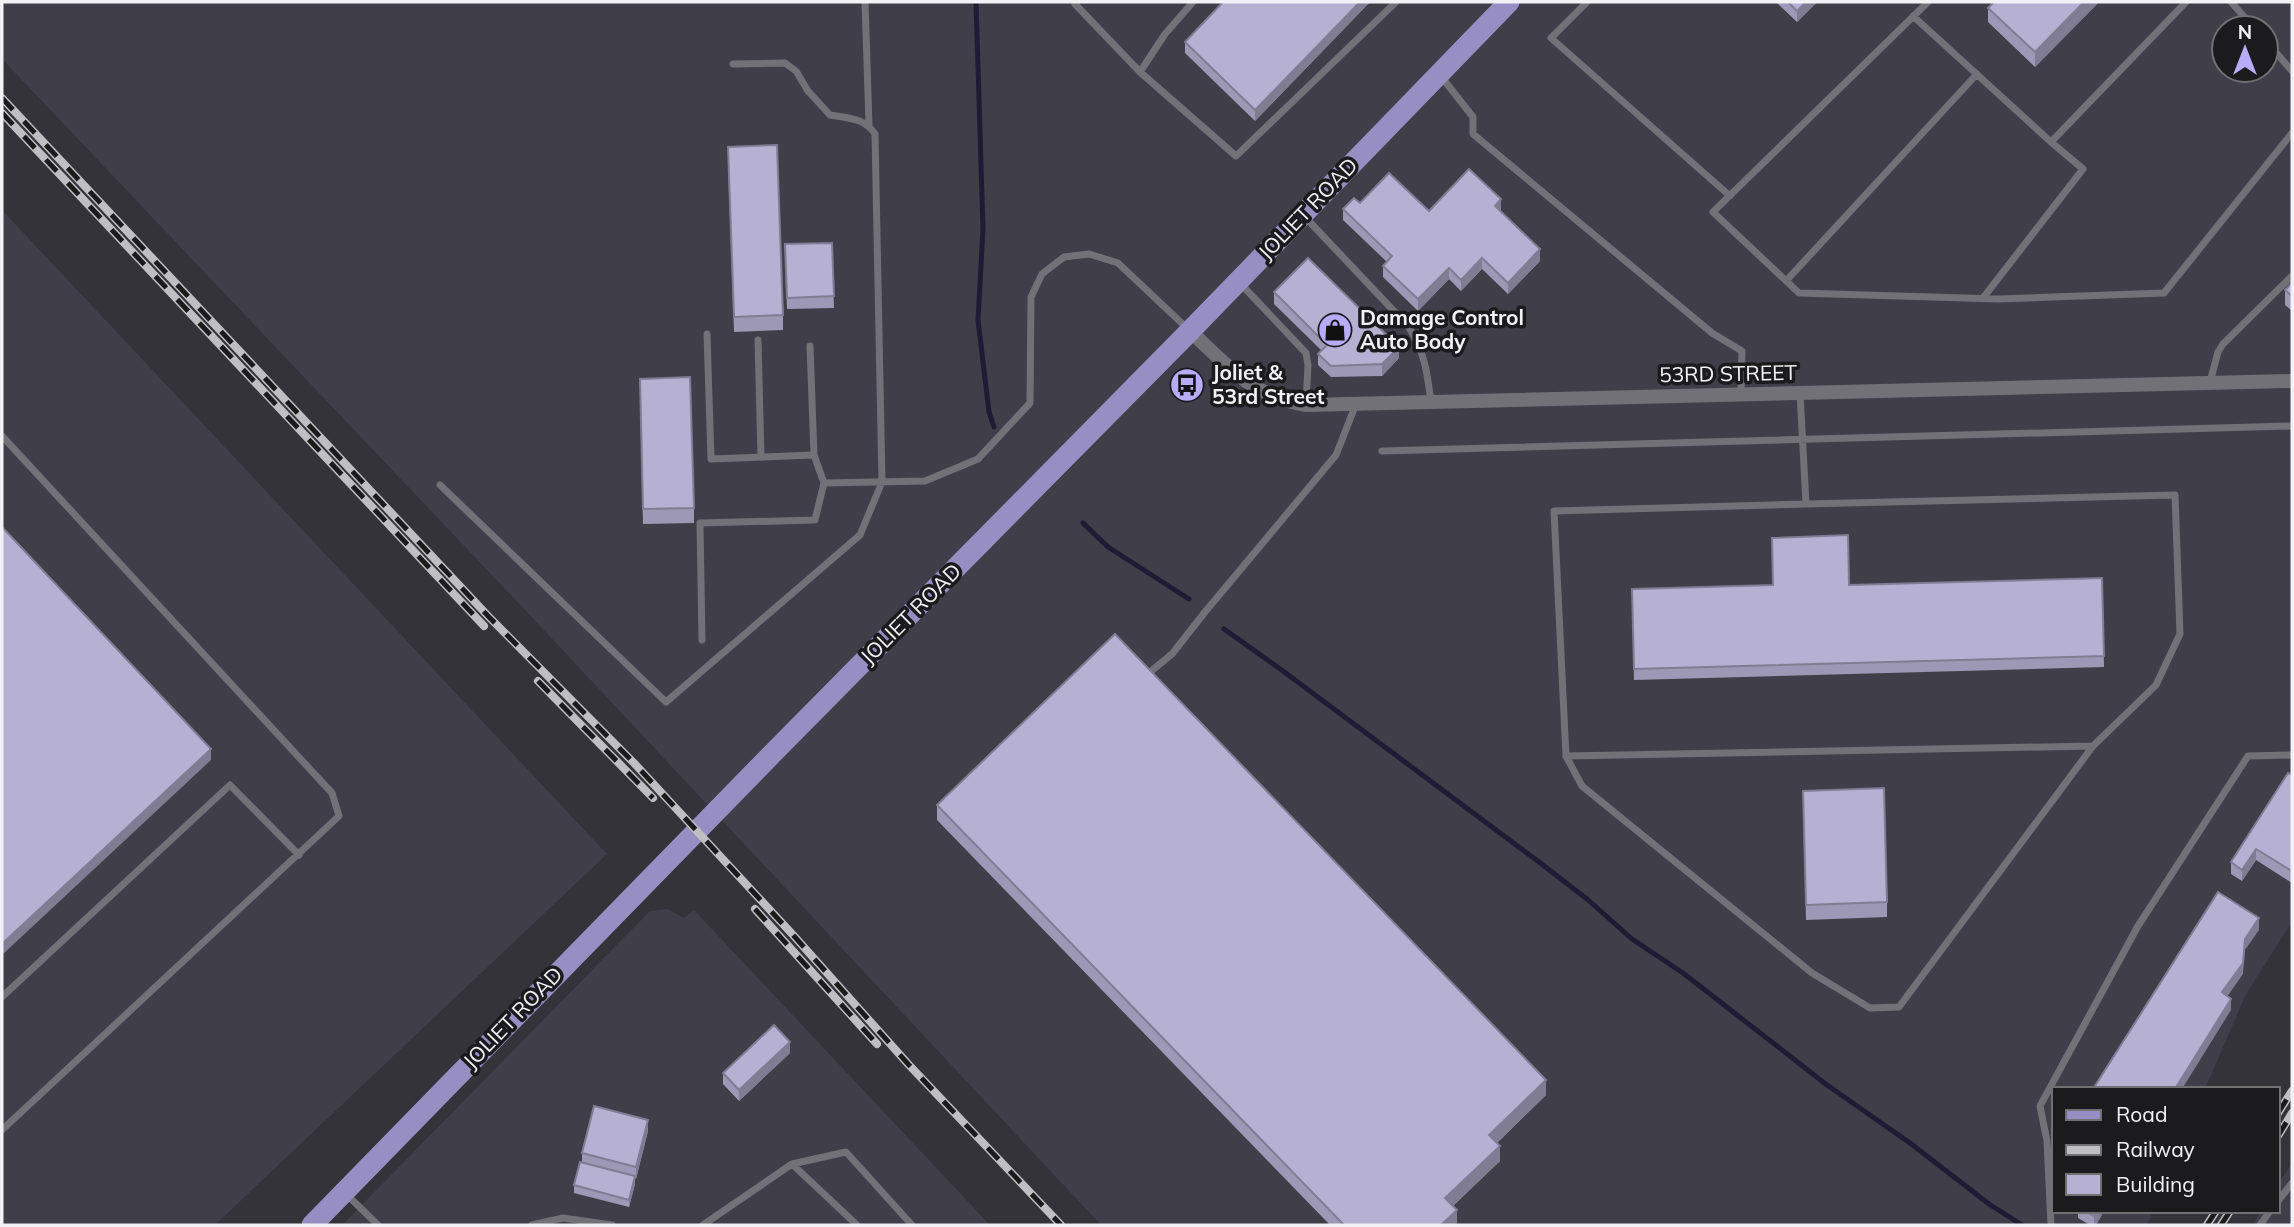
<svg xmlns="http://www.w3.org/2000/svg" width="2294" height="1227" font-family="Mulish,sans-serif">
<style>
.built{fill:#3f3e49;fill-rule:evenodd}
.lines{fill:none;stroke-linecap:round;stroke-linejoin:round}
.stream{stroke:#201b34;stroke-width:5}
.lane{stroke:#717177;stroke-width:7}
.street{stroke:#717177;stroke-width:14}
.primary{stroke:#978fc3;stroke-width:21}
.rail-casing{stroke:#bfbec3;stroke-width:8}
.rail{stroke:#1b1b1e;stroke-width:5;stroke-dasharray:16;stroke-linecap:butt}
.wall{fill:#9d98b5}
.shaded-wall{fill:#7f7c94}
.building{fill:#b6b1d3;stroke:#7f7c94;stroke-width:2}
.labels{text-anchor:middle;stroke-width:7;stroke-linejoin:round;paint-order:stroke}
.street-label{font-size:21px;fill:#f2f1f5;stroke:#1b1b1e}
.poi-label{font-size:21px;font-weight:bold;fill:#f2f1f5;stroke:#1b1b1e;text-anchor:start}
</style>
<rect width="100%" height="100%" fill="#343339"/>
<path class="built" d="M2,2H2292V922L2246,994L2205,1089H2054V1211H2153L2147,1225H1101L526,611L2,59ZM2224,28H2266V70H2224Z
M2,210L607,854L215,1225H2Z
M668,909L684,918L694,910L990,1225H342L650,911Z
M2292,1163V1225H2252L2261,1211H2278V1185Z"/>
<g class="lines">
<path class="stream" d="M976,2L983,229L978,320L989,412L994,427
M1083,523L1108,547L1189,599
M1224,629L1283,671L1539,862L1587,899L1632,939L1683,973L1827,1085L1910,1143L1989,1204L2022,1225"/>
<path class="lane" d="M865,2L869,124
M1077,2L1075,4L1140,72
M1193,2L1165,34L1140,72L1236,156L1396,2
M1587,2L1551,38L1730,196
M1928,2L1713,212L1799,293L1998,299L2164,293L2292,133
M2231,2L2254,28
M1913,16L2051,142L2186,2
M2266,41L2292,71
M1440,75L1473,117V134L1712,333L1742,351L1741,394
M1306,218L1408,326C1425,352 1427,372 1431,402
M1786,281L1977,74
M1239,282L1306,353L1308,365L1306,404
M1983,298L2083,169L2051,142
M707,334L711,459L814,455L824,483
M758,340L761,457
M810,346L814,455
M2210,382L2218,352L2223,344L2292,276
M1800,393L1806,504L1554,511L1566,756L2093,746L2156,685L2180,634L2175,495L1806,504
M2,436L332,793L339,816L2,1130
M1382,451L2292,426
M440,485L666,702L860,535L882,482L875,134C865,118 848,118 830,115L808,91L796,71L785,63L733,64
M702,640L700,523L815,520L824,483L925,481L978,459L1030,403L1031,297L1042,274L1064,257L1089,254L1118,263L1189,330
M1144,677L1172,654L1205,612L1336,455L1356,404
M1566,756L1582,786L1812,973L1870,1008L1899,1007L2093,746
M2,997L230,785L299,855
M792,1164L846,1152L912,1225
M346,1194L378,1225
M2278,1201L2292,1183
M532,1225L563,1218L612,1225
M703,1225L792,1164L857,1225
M2051,1225L2047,1141L2040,1106L2138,926L2248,756L2292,755
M2260,1225L2270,1211"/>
<path class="street" d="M1190,331C1228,366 1252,397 1306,405L2292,381"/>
<path class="primary" d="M312,1225L773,753L1190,331L1509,2"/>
<g class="rail-casing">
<path id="rail" d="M2,98L489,617L634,763L794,936L909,1065L1061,1225
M2,113L484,626
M538,681L653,798
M755,909L877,1044
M2278,1113L2292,1091
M2278,1136L2292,1113
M2207,1225L2216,1211
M2221,1225L2230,1211"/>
</g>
<use href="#rail" class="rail"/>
</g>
<path class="wall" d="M1370,2L1255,121L1185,53V42Z
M1776,2H1817L1797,22Z
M2099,2L2035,67L1988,22V8Z
M728,162L783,315V330L734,332Z
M1360,203L1429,211L1501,210L1500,211L1540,261L1508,294L1482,269L1461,291L1449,279L1418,311L1383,277V266L1387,262L1343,220V209Z
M832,243L834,308L787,309L785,244Z
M2292,283V311L2285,305V290Z
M1274,292L1399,358L1382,376L1331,377L1318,365V354L1322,351L1274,304Z
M640,393L694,508V523L643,524Z
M2102,578L2104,667L1634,680L1632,589L1849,585Z
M2292,775V883L2256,860L2242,881L2231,874V862Z
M937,805L1546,1095L1497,1143L1500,1161L1453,1206L1456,1225H1330L937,820Z
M1803,806L1887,902V917L1806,920Z
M790,1053L739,1101L723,1084V1073Z
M648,1131L636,1179L635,1178V1184L629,1207L574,1193V1185L582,1162V1153Z
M2078,1211H2104L2096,1225H2090L2078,1218Z"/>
<path class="shaded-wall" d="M1360,2H1370L1255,121V110Z
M1806,2H1817L1797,22V11Z
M2084,2H2099L2035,67V52Z
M1501,199V210L1495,217V206Z
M1540,249V261L1508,294V283Z
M1482,258V269L1461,291V280Z
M1449,268V279L1418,311V299Z
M1399,347V358L1382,376V364Z
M211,749V760L2,955V944Z
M2256,849V860L2242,881V870Z
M2259,918V930L2245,950L2243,974L2222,1004V992L2245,939Z
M2231,999V1010L2182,1089H2175Z
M790,1042V1053L739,1101V1090Z
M1546,1080V1095L1489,1150V1135Z
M648,1120V1131L636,1179V1167Z
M1500,1146V1161L1445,1213V1198Z
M635,1176V1184L629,1207V1200Z
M1457,1210V1225H1441Z
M2097,1211H2104L2096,1225H2094V1216Z"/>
<path class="building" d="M1223,2H1360L1255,110L1185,42Z
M1788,2H1806L1797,11Z
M1994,2H2084L2035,52L1988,8Z
M777,145L783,315L734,317L728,147Z
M1469,169L1501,199L1495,206L1540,249L1508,283L1482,258L1461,280L1449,268L1418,299L1383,266L1392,256L1343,209L1354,198L1360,203L1389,173L1429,211Z
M832,243L834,296L787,298L785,244Z
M1308,258L1399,347L1382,364L1331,366L1318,354L1327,345L1274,292Z
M2292,283V296L2285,290Z
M690,377L694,508L643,509L640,379Z
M2,527L211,749L2,944Z
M1848,535L1849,585L2102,578L2104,656L1634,669L1632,589L1773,585L1772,538Z
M1115,634L1546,1080L1489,1135L1500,1146L1445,1198L1457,1210L1441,1225H1344L937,805Z
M2288,773L2292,775V871L2256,849L2242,870L2231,862Z
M1884,788L1887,902L1806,905L1803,791Z
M2218,892L2259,918L2245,939L2243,963L2222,992L2231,999L2175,1089H2093Z
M774,1025L790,1042L739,1090L723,1073Z
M594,1106L648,1120L636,1167L582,1153Z
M580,1162L635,1176L629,1200L574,1185Z
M2086,1211H2097L2094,1216Z"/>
<defs>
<g id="shop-disc" transform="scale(1.75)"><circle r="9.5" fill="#b8abf7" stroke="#1b1b1e"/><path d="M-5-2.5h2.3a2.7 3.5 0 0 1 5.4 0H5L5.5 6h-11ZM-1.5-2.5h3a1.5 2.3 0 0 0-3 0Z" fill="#111"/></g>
<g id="bus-disc" transform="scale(1.75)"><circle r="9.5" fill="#b8abf7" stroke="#1b1b1e"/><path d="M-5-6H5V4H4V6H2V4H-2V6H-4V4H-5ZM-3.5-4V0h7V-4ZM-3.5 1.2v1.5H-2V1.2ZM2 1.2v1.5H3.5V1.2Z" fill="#111"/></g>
</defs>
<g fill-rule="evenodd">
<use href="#shop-disc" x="1335" y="330"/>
<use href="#bus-disc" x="1187" y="385"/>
</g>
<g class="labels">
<g class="street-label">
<text transform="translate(1308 209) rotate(-46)" y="7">JOLIET ROAD</text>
<text transform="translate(1728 374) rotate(-1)" y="7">53RD STREET</text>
<text transform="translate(911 614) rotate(-45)" y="7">JOLIET ROAD</text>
<text transform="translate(513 1018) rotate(-46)" y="7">JOLIET ROAD</text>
</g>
<g class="poi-label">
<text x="1360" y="325">Damage Control<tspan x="1360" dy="24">Auto Body</tspan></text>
<text x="1212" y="380">Joliet &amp;<tspan x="1212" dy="24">53rd Street</tspan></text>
</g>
</g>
<rect width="2294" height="1227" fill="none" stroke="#f2f1f5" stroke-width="7"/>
<rect x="2052" y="1087" width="228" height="126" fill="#1b1b1e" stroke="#717174" stroke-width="2"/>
<rect x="2066" y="1110" width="35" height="10" fill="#978fc3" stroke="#717174" stroke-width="2"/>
<text x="2116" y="1122" font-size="21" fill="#f2f1f5">Road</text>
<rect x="2066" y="1145" width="35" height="10" fill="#bfbec3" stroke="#717174" stroke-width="2"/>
<text x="2116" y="1157" font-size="21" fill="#f2f1f5">Railway</text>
<rect x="2066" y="1174" width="35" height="21" fill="#b6b1d3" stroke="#717174" stroke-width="2"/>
<text x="2116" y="1192" font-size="21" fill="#f2f1f5">Building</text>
<g transform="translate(2245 49)"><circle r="33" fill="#1b1b1e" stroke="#717174" stroke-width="2"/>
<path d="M0-5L12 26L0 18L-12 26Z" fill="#b8abf7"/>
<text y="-10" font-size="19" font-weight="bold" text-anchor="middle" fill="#f2f1f5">N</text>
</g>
</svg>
